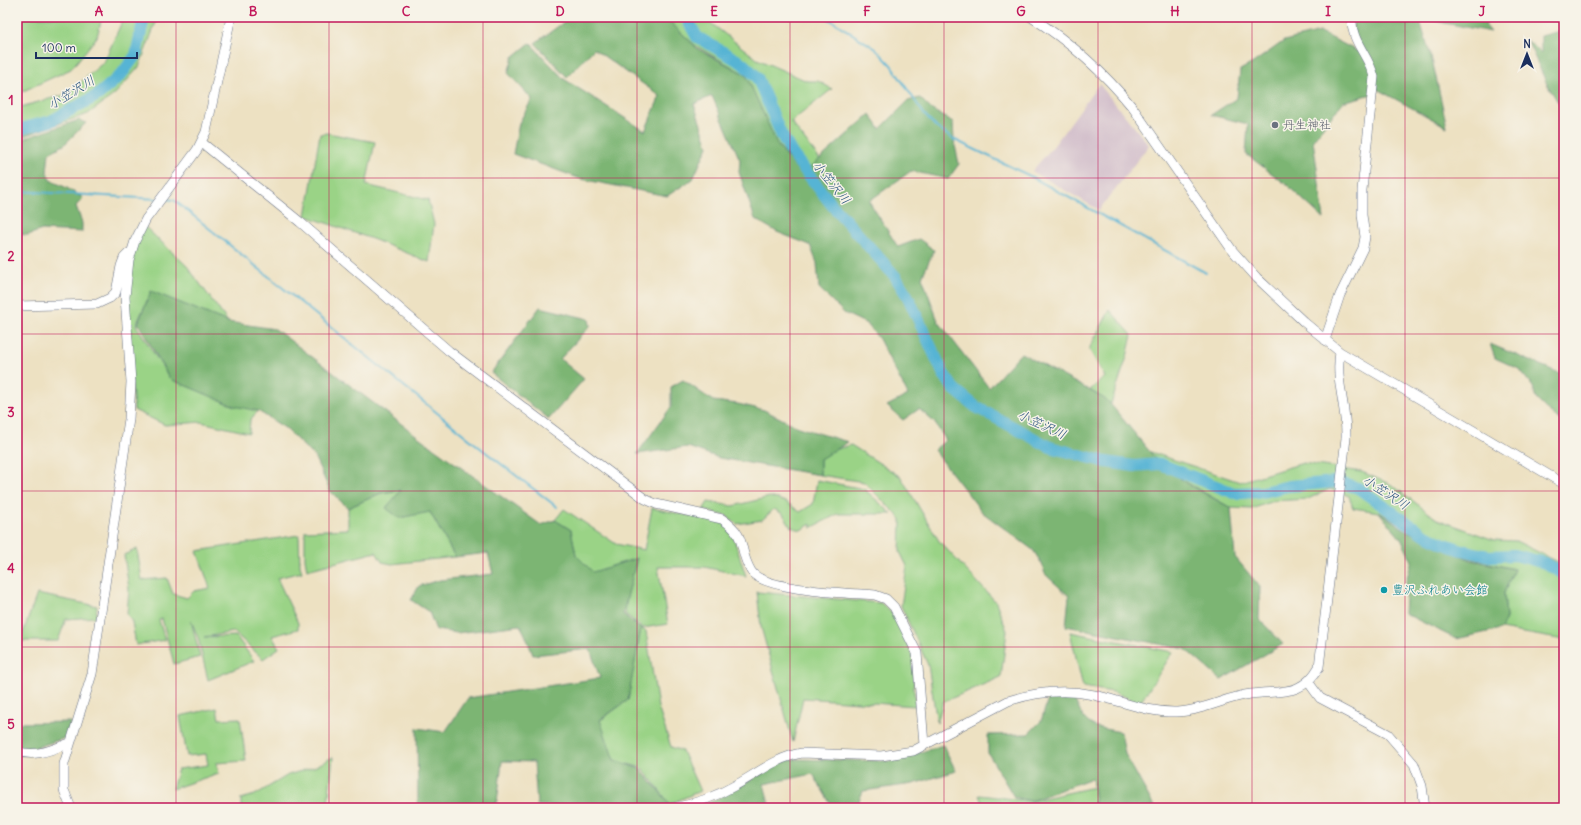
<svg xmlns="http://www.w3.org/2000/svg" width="1581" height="825" font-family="Delius,'Klee One',sans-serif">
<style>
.industrial{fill:#d1bdca}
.green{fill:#9ad386;stroke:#5a8172}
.forest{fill:#7bb573;stroke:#4b7268}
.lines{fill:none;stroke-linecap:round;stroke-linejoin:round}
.stream{stroke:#56b4d4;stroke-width:2}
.river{stroke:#56b4d4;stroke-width:12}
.tertiary-casing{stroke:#646d81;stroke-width:10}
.tertiary{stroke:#fff;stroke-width:9}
.grid{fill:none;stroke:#c2185b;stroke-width:1;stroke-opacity:0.55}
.worship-dot{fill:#6b7280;stroke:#f7f3e8;stroke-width:1.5}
.culture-dot{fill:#0f9aa8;stroke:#f7f3e8;stroke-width:1.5}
.labels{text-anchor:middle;stroke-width:3;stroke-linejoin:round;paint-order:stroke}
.worship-label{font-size:12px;fill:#5b616d;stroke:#f7f3e8;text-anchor:start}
.culture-label{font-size:12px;fill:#0d838f;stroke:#f7f3e8;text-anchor:start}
.water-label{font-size:13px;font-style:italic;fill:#2d5781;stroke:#f7f3e8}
.neatline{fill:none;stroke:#c2185b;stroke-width:1.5}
.grid-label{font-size:13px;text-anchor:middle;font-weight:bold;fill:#c2185b}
</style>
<rect width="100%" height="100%" fill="#f7f3e8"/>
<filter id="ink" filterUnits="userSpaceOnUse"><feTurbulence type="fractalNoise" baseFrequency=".025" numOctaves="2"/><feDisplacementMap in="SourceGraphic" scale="8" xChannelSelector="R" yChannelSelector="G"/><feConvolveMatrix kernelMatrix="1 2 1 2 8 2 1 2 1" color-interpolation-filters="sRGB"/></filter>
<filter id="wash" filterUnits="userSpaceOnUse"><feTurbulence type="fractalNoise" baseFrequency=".012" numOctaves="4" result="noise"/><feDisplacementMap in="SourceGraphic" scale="16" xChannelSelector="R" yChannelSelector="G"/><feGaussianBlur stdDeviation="0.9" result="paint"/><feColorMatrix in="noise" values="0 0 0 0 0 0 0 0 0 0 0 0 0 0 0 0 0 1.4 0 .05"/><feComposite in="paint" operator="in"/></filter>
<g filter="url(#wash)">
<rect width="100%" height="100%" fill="#ede1c2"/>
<path class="industrial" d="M1099,84L1149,145L1099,210L1032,171L1052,148Z"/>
<path class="green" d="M17,17H102L97,37L71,69L17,94Z
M124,17H158L139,67L115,94L88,114L17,138V108L67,94L104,62Z
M663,17H703L757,59L807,81H818L832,89L791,122L914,282L939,342L994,403L1100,435L1240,482L1303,463L1362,472L1392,485L1437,519L1494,540L1516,541L1564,565V640L1501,629L1506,618L1504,593L1514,569L1452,554L1379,512L1353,508L1349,496L1330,489L1308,499L1273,501L1252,509L1231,508L1186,482L1149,470L1083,461L1020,440L970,410L918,357L887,287L776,142L746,75L696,46Z
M327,133L375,142L366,185L428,200L434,224L429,262L375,240L306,216L320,134Z
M143,225L187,266L228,322L151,292L136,325L170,379L234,405L258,411L250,420L249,433L201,422L165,425L134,410L125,301L127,268Z
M1110,310L1132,335L1127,357L1111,404L1090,390L1105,377L1089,349Z
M851,445L901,477L939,541L996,602L1007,631L1001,677L943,702L937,723L928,665L901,606L907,566L900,552L901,519L864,482L820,475V459L830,451Z
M817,480L864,489L892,514H838L811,528V524L801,530L791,527L783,514L774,509L762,520L737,524L727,516L703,510L708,502L733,506L770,497L786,502L800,512L813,504Z
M402,490L386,508L430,512L455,557L392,564L382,562L376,552L307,570L305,559V531L348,529V508L381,493Z
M652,508L724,523L731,530L746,576L704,567H658L668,624L643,628L625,614L627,597L593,573L576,555L571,530L555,520L564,509L616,544L644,550Z
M299,535L300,566L302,572L277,578L298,623V629L272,636L279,648L263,659L234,632L204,637L236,636L254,661L208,680L198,638L191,620L200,657L174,664L162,619L159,620L165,640L136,645L132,622L127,614L129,589L124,555L137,549L142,580L167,578L173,594L187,598L194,591L210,588L197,551Z
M757,592L881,603L896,617L912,655L915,706L803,698L793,742L761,627Z
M37,594L97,606L96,617L66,619L58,641H20Z
M639,627L646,631L658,707L671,747L682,751L700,791L670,804L642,768L614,760L598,722L628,700Z
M1070,632L1173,652L1140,703L1113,692L1083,687Z
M217,708L219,719L240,718L246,761L216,763L219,773L172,789L178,769L208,765L206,754L187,756L180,716Z
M333,757L328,803L267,808H241V799L255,795L288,775L314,767Z
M1094,787L1095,808H984L979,795L1031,801Z"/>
<path class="forest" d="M571,17H665L698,49L746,75L778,146L802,175L870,114L880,129L908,101L920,98L932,110L953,122L954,141L959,164L948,179L911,171L869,201L898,247L919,239L934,250L922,277L938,321L989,388L1021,353L1107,400L1160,464L1191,486L1231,508L1235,557L1260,587L1259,619L1283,644L1221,680L1185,649L1066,626L1069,596L1045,574L1042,564L1033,550L982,512L934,450L946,440L934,422L919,409L903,420L887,406L908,395L879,339L867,324L844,313L819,288L817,263L810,245L777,232L755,219L739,172L740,160L712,96L694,104L708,146L693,179L667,196L581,179L513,154L519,123L532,99L508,73L513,57L530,43L564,79L645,131L660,96L594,49L567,77L535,43Z
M1355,17H1494L1485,25L1491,32L1419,18L1433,64L1447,127L1375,88L1372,94L1343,102L1313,140L1324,219L1287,185L1246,154L1248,124L1211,115L1237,98L1240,70L1253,63L1284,41L1320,32L1359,52L1352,28Z
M1564,30V112L1547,84L1527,40L1541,53V36Z
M79,120L86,123L64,145L49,153L47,172L50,180L67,188L83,198L76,206L82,223V232L42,230L28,235L17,234V141Z
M151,291L228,322L275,329L424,441L541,525L555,520L571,530L576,555L593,572L637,558L623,614L641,629L628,700L600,720L614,760L640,769L670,804C625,809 582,808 537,805L534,762L502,761L497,803L486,808H418L417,728L445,732L468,698L600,678L590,649L533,655C529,645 526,634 520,625L457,633L436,630L429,612L411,600L419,586L440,580L493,574L488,553L455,557L430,512L399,518L386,508L401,490L381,493L348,508L330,491L314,456L285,428L258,411L234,406L170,379L138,323Z
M540,307L589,319L590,326L560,359L584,379L549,419L491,373Z
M1490,344L1564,375V422L1550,413L1536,399L1533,387L1519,369L1495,358Z
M683,380L713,401L738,404L764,410L798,427L848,442L820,459V475L719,458L688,447L637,454L671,407V387Z
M1379,512L1407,531L1471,560L1514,569L1504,593L1506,618L1501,629L1456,639L1404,613L1406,581L1412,561L1401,539Z
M1049,696H1073C1086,727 1088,726 1121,732L1125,754L1155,808H1096L1092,778L1031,801L1014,797L988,753V735L1028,734L1041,721Z
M71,722L65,738L34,748L17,757V723Z
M943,745L956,771L913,784L863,791L856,808H833L813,774L764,784L770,808H687L709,803L788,759L893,761Z"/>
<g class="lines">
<path class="stream" d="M826,17L876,49L891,65L924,114L937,128L953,139L1030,176L1206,273
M17,191L158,199
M164,199L174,200L483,450L557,507"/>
<path class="river" d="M686,17L697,37L742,63L757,77L781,134L793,155L832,205L895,276L908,297L943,373L954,389L976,407L1050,447L1106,462L1134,466L1160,464L1234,493L1262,492L1289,486L1336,482L1358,488L1422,533L1442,543L1462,550L1489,556L1515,555L1545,563L1564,574
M17,130L51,121L98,95L121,75L136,55L144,17"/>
</g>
</g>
<g filter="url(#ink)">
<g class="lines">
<g class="tertiary-casing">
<path id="tertiary" d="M1031,17C1070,42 1103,71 1133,108L1232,250L1257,278L1304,322L1340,352L1564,484
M201,142L300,222L449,351L645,499L656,504L722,519C749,537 737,548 751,571C763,591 850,593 875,595L886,599L894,607L917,653L924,745
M17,306L97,304L110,298L116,292L121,266L124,258L129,253
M1325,340L1340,295L1363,248L1365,237L1362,215V190L1374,77C1369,55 1350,41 1352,17
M1309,683L1320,698L1388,734L1414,764L1422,786L1425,808
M17,751C35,758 53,749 70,743
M71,808L64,790V764L92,674L129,419L131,382L125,297L129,260L135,241L146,219L197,150L206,132L231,17
M673,808C695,804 717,796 736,785C758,773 777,757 802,753L881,756L913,751L1008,701C1036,692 1065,689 1094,695C1122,701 1148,713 1177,712C1203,711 1226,697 1251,694C1281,690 1302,697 1319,667L1346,438C1347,406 1335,383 1340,352"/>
</g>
<use href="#tertiary" class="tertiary"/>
</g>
</g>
<path class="grid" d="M176,17V808M329,17V808M483,17V808M637,17V808M790,17V808M944,17V808M1098,17V808M1252,17V808M1405,17V808M17,178H1564M17,334H1564M17,491H1564M17,647H1564"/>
<circle class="worship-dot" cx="1275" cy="125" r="4"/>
<circle class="culture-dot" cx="1384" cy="590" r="4"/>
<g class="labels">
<g class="worship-label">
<text x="1283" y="129">丹生神社</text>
</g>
<g class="culture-label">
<text x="1392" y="594">豊沢ふれあい会館</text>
</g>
<g class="water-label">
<text transform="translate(71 92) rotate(-31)" y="5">小笠沢川</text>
<text transform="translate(832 182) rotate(51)" y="5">小笠沢川</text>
<text transform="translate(1042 424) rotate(25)" y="5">小笠沢川</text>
<text transform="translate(1386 492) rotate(33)" y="5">小笠沢川</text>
</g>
</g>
<rect width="1581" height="825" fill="none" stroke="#f7f3e8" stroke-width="44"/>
<g transform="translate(1527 54)" stroke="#f7f3e8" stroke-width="3" paint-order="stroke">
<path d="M0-3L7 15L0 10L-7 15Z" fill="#1b2f5e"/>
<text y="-6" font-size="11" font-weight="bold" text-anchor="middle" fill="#1b2f5e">N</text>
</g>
<path d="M36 52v6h101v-6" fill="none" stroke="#1b2f5e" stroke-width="2"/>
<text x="42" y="52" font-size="12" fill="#1b2f5e" stroke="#f7f3e8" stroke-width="3" paint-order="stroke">100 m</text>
<rect x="22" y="22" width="1537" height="781" class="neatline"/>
<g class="grid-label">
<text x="99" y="16">A</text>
<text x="253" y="16">B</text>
<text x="406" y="16">C</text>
<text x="560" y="16">D</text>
<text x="714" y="16">E</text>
<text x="867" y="16">F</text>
<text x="1021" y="16">G</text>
<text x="1175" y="16">H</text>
<text x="1328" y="16">I</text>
<text x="1482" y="16">J</text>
<text x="11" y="105">1</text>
<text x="11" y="261">2</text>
<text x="11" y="417">3</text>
<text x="11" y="573">4</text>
<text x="11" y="729">5</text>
</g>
</svg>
